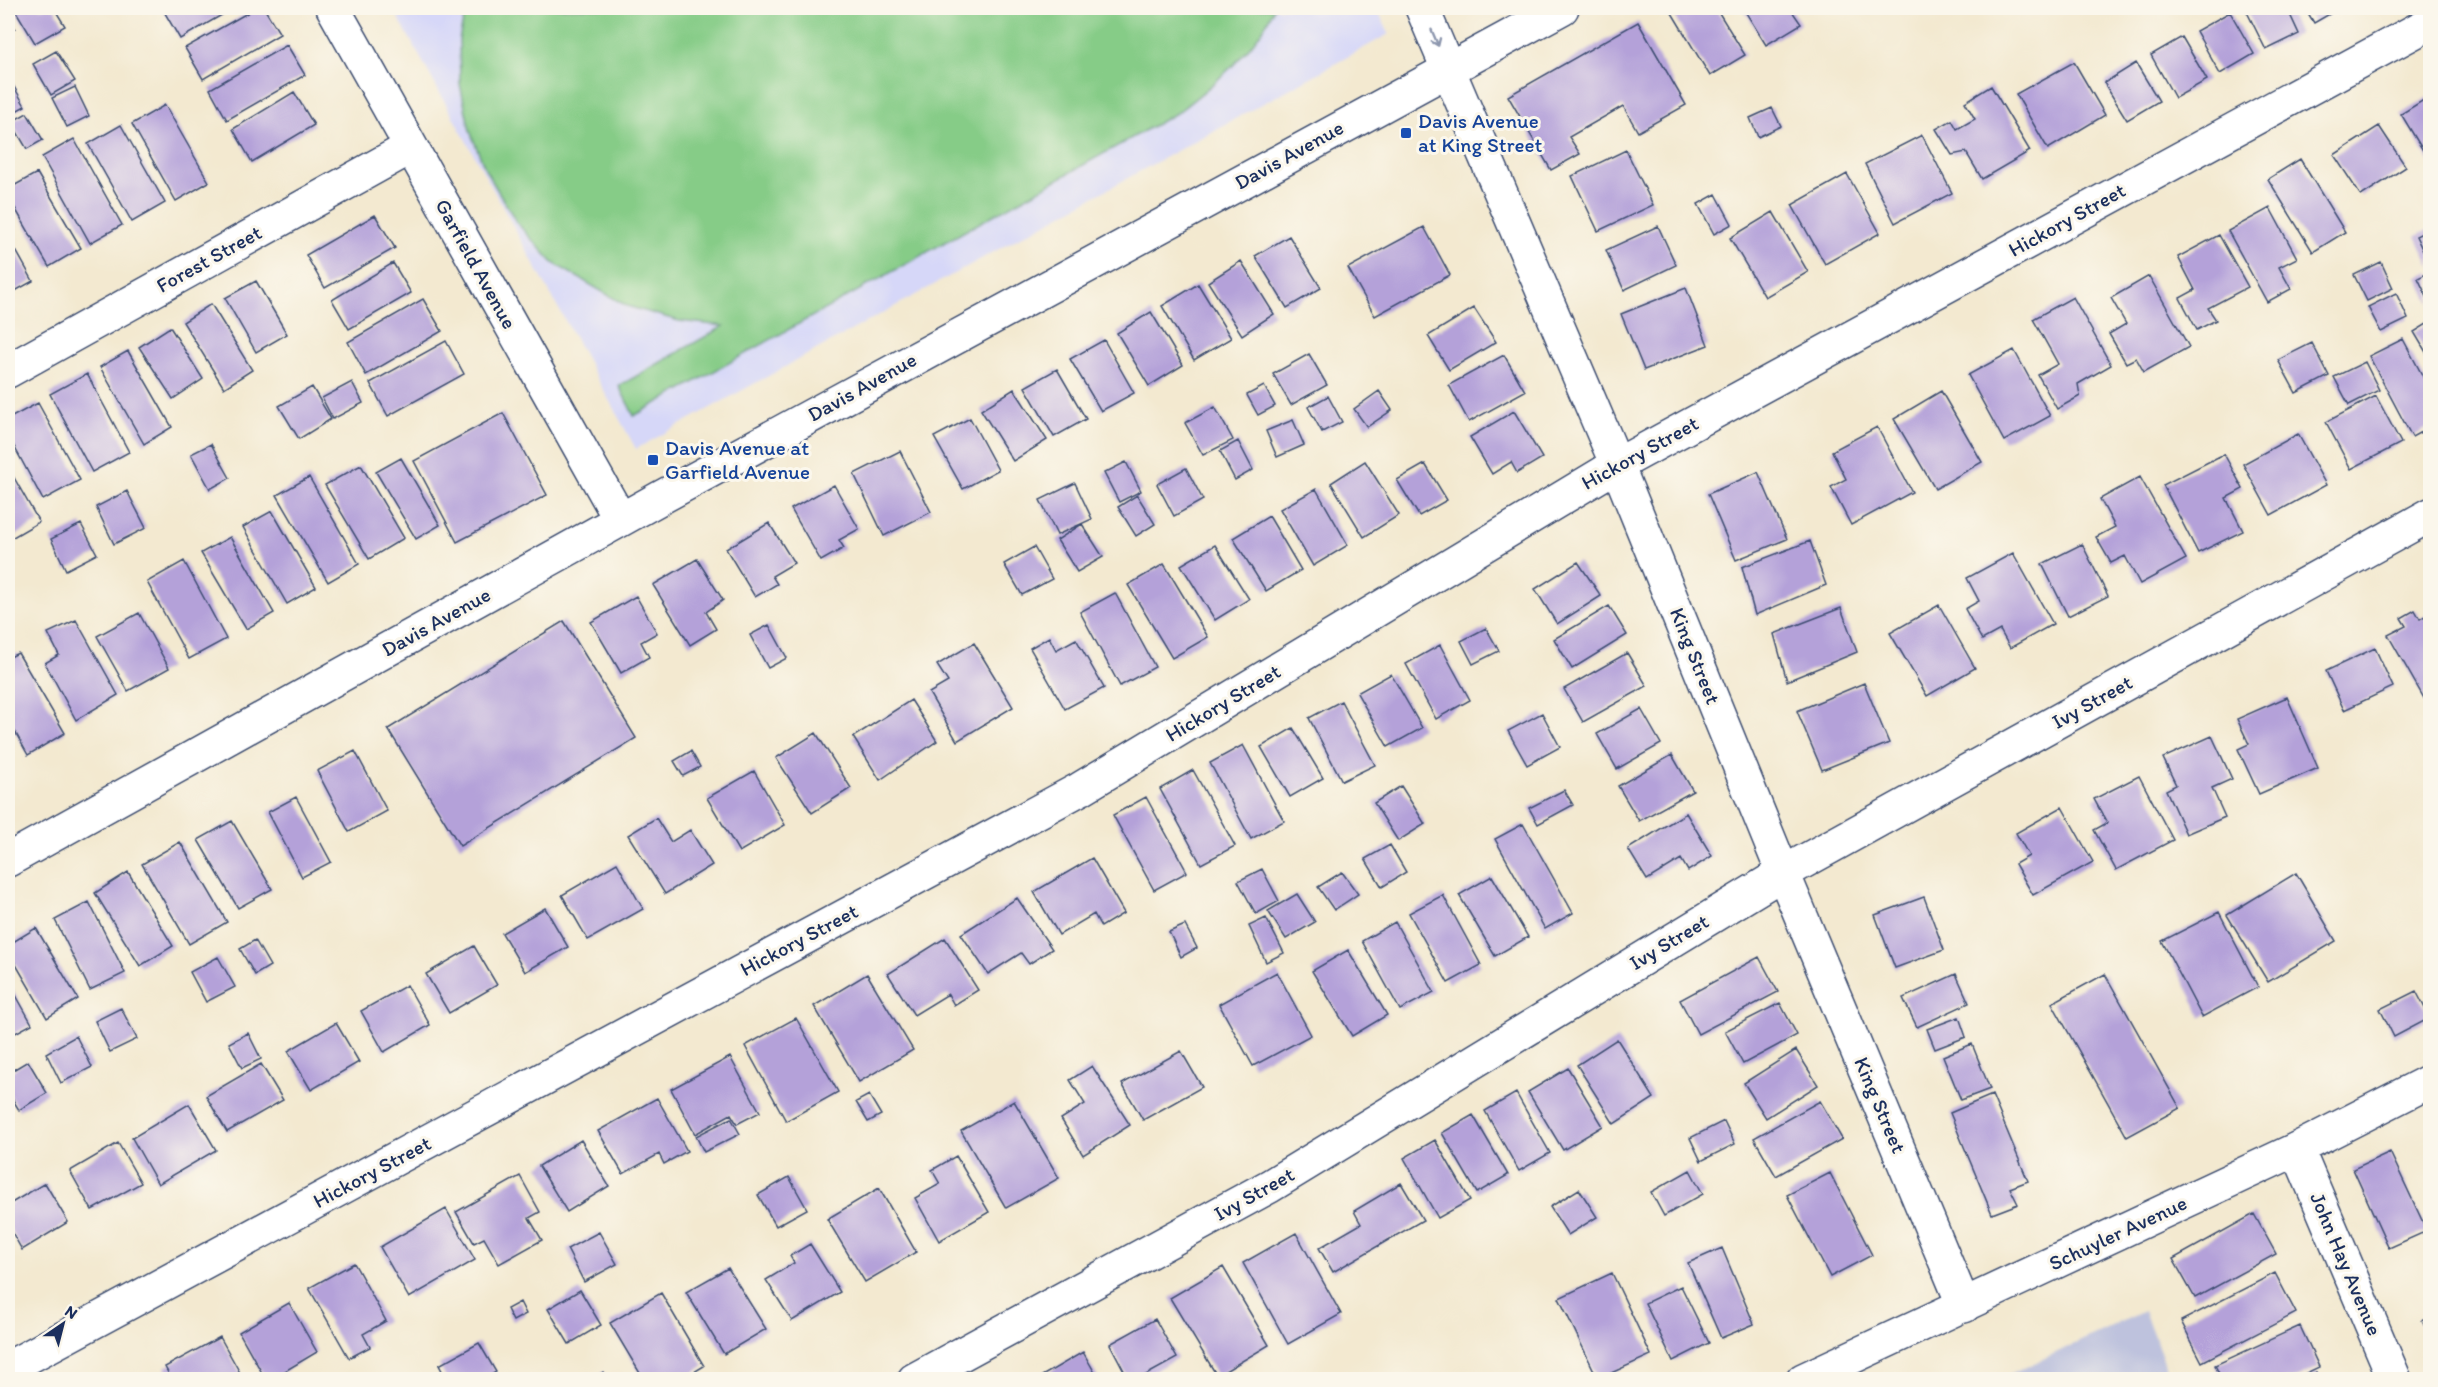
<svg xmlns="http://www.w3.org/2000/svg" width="2438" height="1387" font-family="Itim,sans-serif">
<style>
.built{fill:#d6d7f8}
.industrial{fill:#bec2dd}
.green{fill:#86cc87;stroke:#507e72;stroke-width:1.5}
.building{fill:#b4a1d9}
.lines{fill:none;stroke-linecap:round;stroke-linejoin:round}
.street-casing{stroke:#3b4b6f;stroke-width:36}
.secondary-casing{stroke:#3b4b6f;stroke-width:36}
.street{stroke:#fff;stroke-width:33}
.secondary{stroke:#fff;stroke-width:33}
.oneway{stroke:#8d97ae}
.transit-dot{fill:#1a4fb4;stroke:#fbf7ec;stroke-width:2}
.labels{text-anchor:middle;stroke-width:6;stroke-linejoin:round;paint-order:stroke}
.transit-label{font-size:21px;fill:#164399;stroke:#fbf7ec;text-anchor:start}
.street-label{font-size:21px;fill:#1b2f5e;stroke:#fbf7ec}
</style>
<rect width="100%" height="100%" fill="#fbf7ec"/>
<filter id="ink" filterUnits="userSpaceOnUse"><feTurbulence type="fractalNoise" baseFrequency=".0167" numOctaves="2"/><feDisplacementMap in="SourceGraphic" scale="12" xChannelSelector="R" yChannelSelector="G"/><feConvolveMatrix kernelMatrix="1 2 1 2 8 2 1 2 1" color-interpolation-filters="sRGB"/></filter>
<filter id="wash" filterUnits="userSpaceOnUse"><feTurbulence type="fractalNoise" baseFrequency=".008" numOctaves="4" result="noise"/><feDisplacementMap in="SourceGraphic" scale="24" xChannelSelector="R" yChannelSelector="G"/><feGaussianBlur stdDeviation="1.35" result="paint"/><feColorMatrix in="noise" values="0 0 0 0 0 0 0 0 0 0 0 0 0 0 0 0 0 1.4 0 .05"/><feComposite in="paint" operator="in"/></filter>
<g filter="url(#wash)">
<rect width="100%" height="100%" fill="#f3e9d0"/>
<path class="built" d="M393,8H1377L1389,34L636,449Z"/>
<path class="industrial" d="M2144,1311L2171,1379H2001Z"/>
<path class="green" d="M466,8H1274C1256,51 1214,84 1178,112L634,416L619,386L724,326L679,321L627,306L553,263L517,223L486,171L470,131L460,84L459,39Z"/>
<g id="blocks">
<path class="building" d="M14,8H54L65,26L35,43Z
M162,8H234L180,39Z
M256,8H264L280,34L203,79L185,48Z
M1681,8H1716L1745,55L1710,76L1672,13Z
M1743,8H1790L1801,24L1766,45Z
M2245,8H2287L2299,34L2266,50Z
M2305,8H2340L2314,23Z
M2230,12L2254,54L2220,74L2196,31Z
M8,15L15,28L8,32Z
M1638,22L1686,105L1638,132L1623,106L1569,137L1580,154L1551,170L1508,96Z
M2182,37L2207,80L2175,98L2151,55Z
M287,45L305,75L227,120L210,89Z
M56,51L75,81L51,95L33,64Z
M2074,62L2105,115L2048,149L2016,94Z
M2136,63L2159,101L2127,120L2104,83Z
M9,78L25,106L9,115L8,80Z
M1991,86L2030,151L1982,179L1966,152L1952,155L1936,129L1952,120L1957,129L1975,119L1965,102Z
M75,87L89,116L67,127L52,98Z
M294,92L314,125L252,162L233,129Z
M2430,96V162L2401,114Z
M165,105L209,182L176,201L132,124Z
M1772,108L1781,126L1758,137L1750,118Z
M27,113L43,140L27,149L11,122Z
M121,125L165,203L132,222L88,144Z
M2379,126L2406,167L2361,196L2334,155Z
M1922,135L1952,193L1895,223L1865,164Z
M74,139L122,225L90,243L42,157Z
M1626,150L1653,205L1598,231L1572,176Z
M2300,159L2345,232L2313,252L2268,179Z
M37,173L81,248L49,267L8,196V189Z
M1847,174L1880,233L1825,264L1792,205Z
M1716,194L1732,224L1714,234L1698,204Z
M2270,208L2297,258L2279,267L2291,289L2267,302L2228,231Z
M1773,212L1808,272L1765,297L1730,238Z
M375,215L395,248L325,288L306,255Z
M1658,226L1676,265L1624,290L1606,250Z
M1424,227L1450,275L1375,316L1348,268Z
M2430,229V266L2416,236Z
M2219,235L2248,287L2208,308L2216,320L2197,330L2180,298L2195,290L2178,257Z
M8,236L33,281L8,295Z
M1289,236L1321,288L1287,308L1255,256Z
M1241,261L1274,314L1242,335L1208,282Z
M2381,262L2393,288L2367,301L2354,275Z
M393,263L411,293L349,329L332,300Z
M2430,272V303L2418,278Z
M2149,276L2189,347L2144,372L2136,358L2126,363L2109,334L2126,324L2111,298Z
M256,281L287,334L256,352L225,298Z
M1198,284L1231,338L1194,360L1162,306Z
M1686,288L1708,345L1644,370L1621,314Z
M2396,293L2408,319L2381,332L2368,307Z
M2073,297L2111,365L2078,384L2080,396L2057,409L2038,375L2058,364L2033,319Z
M423,299L442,331L366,375L348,342Z
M211,304L252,370L224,388L183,322Z
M1474,308L1496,342L1449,370L1428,336Z
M1151,312L1183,365L1149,386L1117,333Z
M2430,322V359L2414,332Z
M170,327L203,379L173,399L139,347Z
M2403,339L2430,390V427L2412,437L2369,356Z
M1104,340L1134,393L1101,411L1070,359Z
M446,341L464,374L388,416L370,383Z
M2312,343L2329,376L2296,393L2278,360Z
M2014,350L2050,416L2004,441L1968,375Z
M128,351L172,427L144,444L100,367Z
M1309,354L1327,385L1291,405L1273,374Z
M1504,355L1525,391L1469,422L1449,385Z
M2365,362L2379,390L2349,405L2334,377Z
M1057,369L1086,419L1054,437L1025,387Z
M87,374L129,452L92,472L50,394Z
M352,382L363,403L333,419L322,398Z
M1264,386L1275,406L1258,415L1247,395Z
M312,387L331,419L299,439L279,406Z
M1014,389L1047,440L1013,461L981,410Z
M1379,391L1392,410L1367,427L1354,409Z
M1941,391L1982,462L1935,489L1894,419Z
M1328,396L1342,422L1322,432L1308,407Z
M2376,396L2401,443L2351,469L2326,422Z
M38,403L80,480L43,500L8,435V419Z
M1215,407L1233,440L1203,455L1185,423Z
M1514,411L1542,458L1517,473L1511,462L1492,474L1470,437Z
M503,413L547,495L457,542L414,461Z
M970,418L998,470L963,489L934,437Z
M1293,420L1304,445L1277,457L1266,431Z
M1877,427L1912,492L1851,525L1831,487L1846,479L1832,451Z
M2298,434L2326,485L2271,515L2243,464Z
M1238,441L1253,470L1235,480L1220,451Z
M211,444L230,478L210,489L191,454Z
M900,451L931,512L884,536L854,474Z
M2224,454L2243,489L2226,498L2243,531L2198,553L2163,485Z
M401,458L440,525L416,539L376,472Z
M1365,461L1399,515L1364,537L1331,483Z
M1126,462L1141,491L1119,502L1104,473Z
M1425,464L1447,500L1419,516L1397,480Z
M361,465L404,538L369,559L325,485Z
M8,467L39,522L8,540Z
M1186,468L1203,500L1174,516L1157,484Z
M1758,472L1787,539L1736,560L1708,494Z
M309,477L359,564L328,582L277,495Z
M2140,477L2186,559L2140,584L2125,556L2111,563L2096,537L2115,527L2100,499Z
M1075,483L1092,519L1057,535L1040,500Z
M834,485L859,529L839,540L844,548L821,561L791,509Z
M1316,489L1348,545L1313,566L1280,509Z
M127,491L146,528L114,544L96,507Z
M1137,495L1155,524L1136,536L1118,507Z
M272,511L316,587L287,604L243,527Z
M1269,516L1301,570L1266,591L1233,538Z
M769,523L794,563L772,576L777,584L755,597L726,549Z
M81,524L97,554L66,570L51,539Z
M1082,524L1103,557L1077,572L1057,540Z
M230,537L274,613L246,629L201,553Z
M1810,541L1826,585L1755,615L1742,567Z
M2082,544L2108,596L2068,616L2042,564Z
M1215,545L1249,599L1215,620L1181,565Z
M1034,547L1052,579L1022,595L1004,564Z
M2013,553L2053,624L2010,648L2000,630L1982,640L1965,609L1979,601L1967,578Z
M697,559L723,600L706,612L716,629L690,645L653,585Z
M184,561L226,639L189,659L147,582Z
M1578,562L1601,596L1557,624L1535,589Z
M1164,564L1208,637L1172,658L1128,585Z
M1115,593L1155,667L1120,686L1080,612Z
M636,596L657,633L641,642L649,657L621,673L591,622Z
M1939,605L1975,668L1927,696L1890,633Z
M1609,606L1627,635L1572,669L1554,639Z
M1841,608L1857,652L1787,681L1774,634Z
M2415,610L2420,619L2430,613V706L2429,707L2388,635L2406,626L2401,618Z
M139,613L169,668L128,691L97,636Z
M76,620L118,695L76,720L45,663L59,655L48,633Z
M564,621L636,738L460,846L388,729Z
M769,625L787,658L768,668L750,635Z
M1486,628L1499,651L1473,664L1461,641Z
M1049,637L1056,650L1076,639L1104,688L1065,709L1030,648Z
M974,643L1013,707L957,741L929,693L948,682L937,665Z
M1440,645L1470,700L1436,719L1406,664Z
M2375,648L2393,687L2344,710L2326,671Z
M18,653L65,733L28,755L8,719V658Z
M1627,653L1647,686L1583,722L1564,689Z
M1391,674L1422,728L1388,747L1357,693Z
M1864,683L1889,743L1822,770L1797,711Z
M2287,697L2318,768L2259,794L2238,749L2249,744L2237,719Z
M911,700L937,741L880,780L853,737Z
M1341,701L1375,765L1342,781L1309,718Z
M1641,709L1661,744L1617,769L1597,734Z
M1542,713L1560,747L1527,765L1508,731Z
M1293,728L1323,778L1290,797L1261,747Z
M816,733L851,788L812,813L776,758Z
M2212,736L2232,779L2212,788L2225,817L2186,834L2166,790L2176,785L2163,758Z
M1243,745L1284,821L1251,839L1210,763Z
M355,751L387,811L349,832L317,771Z
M691,751L700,767L683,776L674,761Z
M1672,755L1693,791L1639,821L1618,786Z
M1193,770L1235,846L1201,864L1160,789Z
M754,771L785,825L739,852L707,798Z
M2139,776L2173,840L2116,870L2094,830L2107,823L2094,799Z
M1401,786L1425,824L1398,841L1374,803Z
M1564,790L1573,805L1538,824L1529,808Z
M296,797L331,862L302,877L268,812Z
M1146,797L1187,872L1154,890L1113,815Z
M2062,807L2093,862L2033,895L2015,864L2029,856L2016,833Z
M1686,813L1712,856L1688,871L1681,859L1647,880L1628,849Z
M656,818L671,842L690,830L712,865L665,894L628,835Z
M232,821L272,889L238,908L198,840Z
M1523,824L1573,913L1545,929L1495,839Z
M180,842L227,922L189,944L142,864Z
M1390,845L1406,872L1382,887L1365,859Z
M1092,858L1124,913L1101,927L1094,914L1059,935L1034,892Z
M617,863L643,909L588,940L562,895Z
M1262,869L1279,901L1256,914L1238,881Z
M128,872L173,946L140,966L95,893Z
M1342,872L1358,894L1334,910L1318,887Z
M2296,873L2336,941L2268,982L2227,915Z
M1492,876L1528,937L1495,956L1459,895Z
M1297,894L1315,922L1286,939L1268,911Z
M1443,895L1481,965L1448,983L1409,913Z
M1924,897L1944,950L1895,968L1875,915Z
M1017,898L1052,949L1029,964L1021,953L988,974L961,934Z
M89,902L125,973L90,990L55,920Z
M545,908L568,947L525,972L502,933Z
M2219,912L2258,987L2202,1017L2162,941Z
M1266,918L1284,953L1266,962L1249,926Z
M1395,922L1434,992L1400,1010L1362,941Z
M1185,925L1197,948L1181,957L1169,932Z
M36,928L78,999L47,1018L8,951V945Z
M945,938L978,990L954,1005L948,994L914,1015L888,974Z
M255,940L270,966L255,975L240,949Z
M474,946L497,985L449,1013L426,974Z
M1348,950L1387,1015L1352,1036L1312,971Z
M218,957L235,987L206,1002L190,972Z
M1759,957L1778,992L1698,1034L1680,1000Z
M1277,972L1311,1035L1253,1066L1219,1004Z
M867,974L913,1050L859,1082L814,1006Z
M1956,974L1969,1003L1917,1027L1903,998Z
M2105,974L2180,1108L2127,1137L2052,1003Z
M8,981L32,1024L8,1037Z
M407,985L430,1025L384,1052L361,1011Z
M2416,991L2430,1018L2394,1037L2380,1009Z
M1780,1003L1797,1035L1743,1064L1725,1031Z
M121,1008L137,1039L110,1052L95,1021Z
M1959,1017L1966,1037L1935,1049L1927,1029Z
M796,1018L838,1092L786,1121L745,1046Z
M336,1023L359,1062L311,1090L288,1051Z
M248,1033L261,1059L242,1068L229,1043Z
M76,1036L92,1067L61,1083L46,1053Z
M1617,1039L1654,1098L1614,1124L1577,1065Z
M1972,1044L1990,1089L1961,1100L1943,1056Z
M1796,1050L1818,1085L1766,1118L1744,1083Z
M1181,1051L1202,1087L1143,1120L1122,1084Z
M730,1057L760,1112L737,1124L731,1114L695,1134L671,1089Z
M28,1061L47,1093L19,1110L8,1092V1073Z
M261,1064L283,1100L227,1132L206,1096Z
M1092,1066L1130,1125L1083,1155L1061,1119L1085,1104L1070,1080Z
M1568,1068L1603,1126L1563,1150L1528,1092Z
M1516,1093L1550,1153L1519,1171L1485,1111Z
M869,1095L881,1115L868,1122L856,1102Z
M1992,1095L2028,1181L2010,1188L2018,1204L1992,1214L1950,1113Z
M657,1098L687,1151L664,1164L659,1154L623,1174L598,1131Z
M1014,1101L1059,1178L1006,1208L961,1131Z
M1820,1101L1842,1139L1776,1176L1754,1138Z
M189,1104L216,1150L158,1184L132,1138Z
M1473,1115L1508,1175L1477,1193L1442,1133Z
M731,1118L740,1134L704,1152L696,1136Z
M1724,1121L1735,1144L1701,1161L1690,1138Z
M581,1140L609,1186L567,1212L539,1166Z
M1435,1140L1470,1200L1438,1218L1404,1158Z
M118,1143L141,1183L92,1210L70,1171Z
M2390,1152L2427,1231L2389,1248L2353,1169Z
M956,1156L989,1212L939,1241L915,1198L940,1184L932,1170Z
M1690,1170L1703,1194L1664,1216L1651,1192Z
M1830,1173L1872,1255L1830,1277L1787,1195Z
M520,1176L540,1212L529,1218L542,1240L499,1264L484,1238L474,1243L456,1212Z
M789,1177L807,1209L776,1226L758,1195Z
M45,1183L68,1222L22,1250L8,1225V1205Z
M1401,1183L1423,1220L1333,1272L1319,1248L1361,1224L1354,1211Z
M879,1188L916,1252L865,1282L827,1219Z
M1579,1189L1597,1217L1568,1235L1550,1207Z
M446,1209L475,1260L409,1298L380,1247Z
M2254,1214L2276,1254L2195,1298L2173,1259Z
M599,1232L617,1264L584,1282L567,1249Z
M1296,1233L1341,1314L1288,1344L1243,1263Z
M810,1244L840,1292L792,1321L766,1280L794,1263L790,1256Z
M1722,1248L1754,1324L1721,1338L1688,1263Z
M354,1263L386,1321L363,1334L370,1347L349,1358L309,1288Z
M1223,1267L1269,1345L1217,1376L1170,1298Z
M728,1268L766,1329L724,1354L686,1292Z
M1612,1273L1651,1355L1598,1379L1559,1298Z
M2275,1273L2296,1313L2202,1362L2181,1321Z
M1681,1286L1709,1343L1673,1361L1645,1303Z
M580,1290L601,1325L569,1344L548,1309Z
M661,1293L704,1366L681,1380H644L610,1323Z
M520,1302L526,1314L513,1321L507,1309Z
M289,1303L317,1352L270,1380H266L239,1332Z
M2430,1317V1336L2422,1321Z
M1155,1319L1177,1358L1137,1380H1129L1110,1344Z
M2300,1326L2319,1367L2292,1380H2222L2215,1365Z
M220,1337L244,1380H172L165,1367Z
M479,1343L496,1372L483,1380H447L439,1365Z
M1083,1352L1099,1380H1035Z
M603,1372L607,1380H591Z
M2316,1372L2320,1380H2303Z"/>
</g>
</g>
<g filter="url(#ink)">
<use href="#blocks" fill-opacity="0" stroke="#3b4b6f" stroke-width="1.5"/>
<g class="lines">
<g class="street-casing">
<path id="street" d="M333,8L620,519
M1422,8L1617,465L1783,873L1964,1306
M8,371L411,147
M2297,1149L2395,1380
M8,1368L1080,789L1617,465L2430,23
M914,1380L1270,1186L1783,873L2430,515"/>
</g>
<g class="secondary-casing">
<path id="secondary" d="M8,860L660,498L1562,8
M1803,1380L2297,1149L2430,1081"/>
</g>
<use href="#street" class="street"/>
<use href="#secondary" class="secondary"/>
</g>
<defs><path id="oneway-shaft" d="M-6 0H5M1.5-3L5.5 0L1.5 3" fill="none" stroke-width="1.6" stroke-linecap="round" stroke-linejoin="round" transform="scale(1.5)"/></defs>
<use class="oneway" href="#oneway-shaft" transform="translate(1435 38) rotate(67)"/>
</g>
<g class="transit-dot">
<rect x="1400" y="127" width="12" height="12" rx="3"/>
<rect x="647" y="454" width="12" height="12" rx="3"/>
</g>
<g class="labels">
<g class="transit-label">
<text x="1418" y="128">Davis Avenue<tspan x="1418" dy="24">at King Street</tspan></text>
<text x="665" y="455">Davis Avenue at<tspan x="665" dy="24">Garfield Avenue</tspan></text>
</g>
<g class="street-label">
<text transform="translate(1289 155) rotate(-29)" y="7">Davis Avenue</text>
<text transform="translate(2067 220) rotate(-29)" y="7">Hickory Street</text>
<text transform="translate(209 259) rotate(-29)" y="7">Forest Street</text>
<text transform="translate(476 264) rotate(61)" y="7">Garfield Avenue</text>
<text transform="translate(862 387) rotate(-29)" y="7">Davis Avenue</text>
<text transform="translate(1640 453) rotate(-29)" y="7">Hickory Street</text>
<text transform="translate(436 622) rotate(-29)" y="7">Davis Avenue</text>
<text transform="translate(1695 656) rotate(68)" y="7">King Street</text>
<text transform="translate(2092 702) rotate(-29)" y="7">Ivy Street</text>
<text transform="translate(1223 703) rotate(-31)" y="7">Hickory Street</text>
<text transform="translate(799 940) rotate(-28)" y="7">Hickory Street</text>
<text transform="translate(1669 942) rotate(-31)" y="7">Ivy Street</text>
<text transform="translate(1880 1105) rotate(67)" y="7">King Street</text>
<text transform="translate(372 1172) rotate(-28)" y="7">Hickory Street</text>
<text transform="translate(1254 1194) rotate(-29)" y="7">Ivy Street</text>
<text transform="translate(2118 1233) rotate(-25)" y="7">Schuyler Avenue</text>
<text transform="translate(2346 1264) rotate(67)" y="7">John Hay Avenue</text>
</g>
</g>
<rect width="2438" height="1387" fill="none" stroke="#fbf7ec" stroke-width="30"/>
<g transform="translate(63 1324) rotate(35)" stroke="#fbf7ec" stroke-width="4.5" paint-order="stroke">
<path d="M0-4.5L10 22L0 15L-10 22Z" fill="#1b2f5e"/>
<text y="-9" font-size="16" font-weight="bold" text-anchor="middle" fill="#1b2f5e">N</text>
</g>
</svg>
